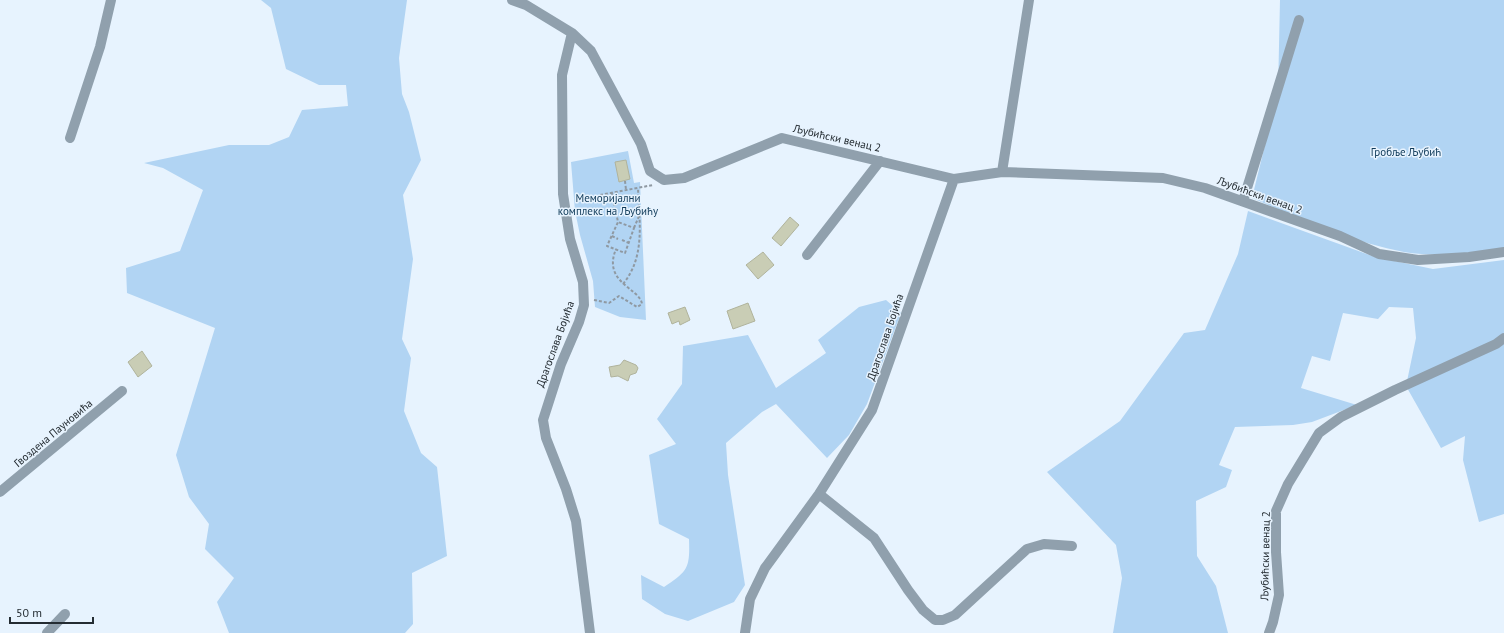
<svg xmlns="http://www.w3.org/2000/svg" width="1504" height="633" font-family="'PT Sans',sans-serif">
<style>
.green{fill:#b1d4f3}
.building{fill:#c9cdb5;stroke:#b0b39c}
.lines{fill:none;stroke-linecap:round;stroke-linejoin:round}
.path{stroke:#8f99a2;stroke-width:2;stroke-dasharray:3 2;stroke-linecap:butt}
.minor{stroke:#90a0ad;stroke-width:10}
.labels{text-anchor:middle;stroke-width:3;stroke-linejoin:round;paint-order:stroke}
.street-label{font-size:11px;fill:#242c32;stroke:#e7f3fe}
.park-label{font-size:11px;fill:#0f3a59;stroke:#e7f3fe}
</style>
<rect width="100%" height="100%" fill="#e7f3fe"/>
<path class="green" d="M261,0H407L399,58L402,94L409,112L421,160L403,195L413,259L402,339L411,358L404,411L421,453L437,467L447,556L412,573L413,624L405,633H229L217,602L234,578L205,549L209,524L189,497L176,455L215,328L127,293L126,268L180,251L203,190L163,168L144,163L229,145H269L289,137L302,110L348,106L346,85H319L286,69L271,8Z
M1280,0H1504V249C1473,254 1435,257 1404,252C1352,242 1301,219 1252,198L1278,92Z
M628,151L634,183L640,182L646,320L620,317L595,307L593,281L580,235L575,211L571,162Z
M1248,211L1375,257L1433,269L1504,260V514L1479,522L1463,460L1465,436L1441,448L1406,386L1416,338L1413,308L1389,307L1378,319L1343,313L1330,361L1312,356L1301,388L1357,405L1312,422L1293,425L1235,427L1219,465L1232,470L1226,487L1196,501L1197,556L1216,586L1228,633H1113L1122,578L1116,545L1047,472L1120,421L1184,333L1205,330L1238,254Z
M886,300L901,313L867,404L849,435L827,458L776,404L762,412L726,443L728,475L745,585L734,602L688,621L665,614L642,599L641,575L664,587C688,571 690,568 689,539L659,524L649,455L676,444L657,419L682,384L683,346L748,335L776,388L826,353L818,340L859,307Z"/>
<path class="building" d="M626,160L630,179L619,182L615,162Z
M790,217L799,225L781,246L772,238Z
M763,252L774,265L758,279L746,265Z
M748,303L755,321L733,329L727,311Z
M685,307L690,320L680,325L679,321L672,324L668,313Z
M142,351L152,366L138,377L128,362Z
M624,360L636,365L638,368L636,373L630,375L628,381L618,376L611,377L609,367L620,365Z"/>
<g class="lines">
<path class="path" d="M625,181L626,190
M612,193L618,222L607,246L625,253L634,228L618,222
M600,195L653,185
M601,202L613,199
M634,228L639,216
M612,236L618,239
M622,240L629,243
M623,284C646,256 639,221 638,188
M594,300L609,303L619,296L637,307L642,304C640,288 602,283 616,249"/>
<path class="minor" d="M512,0L526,5L572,33L591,51L641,144L650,171L664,180L684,178L782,138L954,179L1002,172L1163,178L1205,188L1340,236L1379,254L1418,260L1469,257L1504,252
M572,33L562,75L563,194L570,239L583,282L584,305L579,322L561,364L543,420L546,438L566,489L576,521L590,633
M70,138L100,47L111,0
M1002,172L1029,0
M1243,201L1299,20
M807,255L880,161
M0,492L122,391
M819,494L874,538L908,590L923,610L935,620H943L955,615L1027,549L1044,544L1072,546
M47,633L65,614
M745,633L750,599L765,568L819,494L872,410L954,179
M1269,633L1273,622L1279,595L1276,552V511L1288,484L1319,433L1341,417L1395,390L1496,344L1504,338"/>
</g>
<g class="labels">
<g class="street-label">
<text transform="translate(837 138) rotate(13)" y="4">Љубићски венац 2</text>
<text transform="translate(1260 195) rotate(20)" y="4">Љубићски венац 2</text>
<text transform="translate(885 337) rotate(-71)" y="4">Драгослава Бојића</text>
<text transform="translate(555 344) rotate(-70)" y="4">Драгослава Бојића</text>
<text transform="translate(53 433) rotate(-40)" y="4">Гвоздена Пауновића</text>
<text transform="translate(1265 556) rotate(-89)" y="4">Љубићски венац 2</text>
</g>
<g class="park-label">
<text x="1406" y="156">Гробље Љубић</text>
<text x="608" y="202">Меморијални<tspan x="608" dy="13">комплекс на Љубићу</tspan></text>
</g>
</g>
<path d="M10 617v6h83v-6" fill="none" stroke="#242c32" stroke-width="2"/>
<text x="16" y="617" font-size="12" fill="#242c32" stroke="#e7f3fe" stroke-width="3" paint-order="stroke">50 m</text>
</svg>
